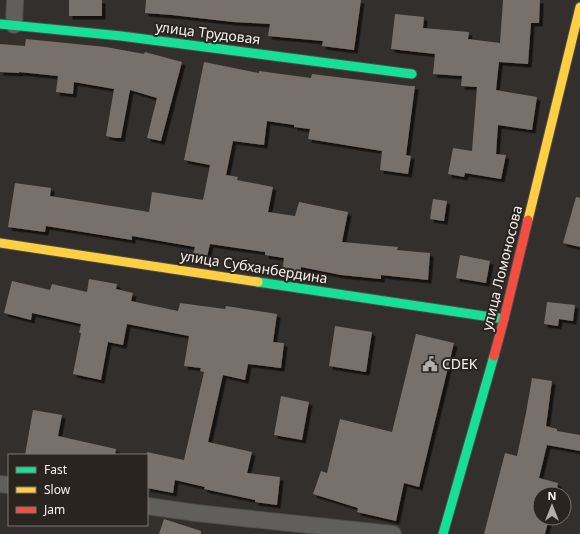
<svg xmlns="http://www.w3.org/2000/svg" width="580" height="534" font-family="'Noto Sans',sans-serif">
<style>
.building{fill:#78706b;filter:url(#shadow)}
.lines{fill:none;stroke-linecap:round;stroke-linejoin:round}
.street-casing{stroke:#4e4c49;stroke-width:18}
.fast-casing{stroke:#4e4c49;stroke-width:11}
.slow-casing{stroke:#4e4c49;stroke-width:11}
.jam-casing{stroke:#4e4c49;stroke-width:11}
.street{stroke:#615f5c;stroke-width:16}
.fast{stroke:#16e098;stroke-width:9}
.slow{stroke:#ffcf43;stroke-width:9}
.jam{stroke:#f24e42;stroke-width:9}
.labels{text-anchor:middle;stroke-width:4;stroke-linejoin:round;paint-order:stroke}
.street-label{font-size:14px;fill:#f6f2ef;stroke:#2a2420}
.poi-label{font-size:14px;fill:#f6f2ef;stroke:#2a2420;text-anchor:start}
</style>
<defs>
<filter id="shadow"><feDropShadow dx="3.5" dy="3.5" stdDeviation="0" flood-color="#0009"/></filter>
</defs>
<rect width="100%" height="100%" fill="#322f2c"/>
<path class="building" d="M69,0H102V16H69Z
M146,0H361L354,50L322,46L323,41L268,36L270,24L233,22L172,15L145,13Z
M503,0H540L539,23H531L528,64L499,62L496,90L537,97L532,130L498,125L496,154L506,155L501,179L465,173L464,177L448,174L453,148L472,151L477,87L461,86L462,76L433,74L435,54L391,49L395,14L424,17L423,28L469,32L468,39L500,43Z
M26,39L106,47L144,54L145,52L182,62L161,141L147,138L157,98L130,90L121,138H115L106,136L114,89L74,82L73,94L56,92L58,76L19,72V73L0,72V44L25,46Z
M204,62L259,73V71L311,78L312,74L410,86H415L406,155L411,156L408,174L380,170L382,151L308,139L310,129L294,127V125L267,121L264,145L233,141L226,175L238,177L237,180L273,187L268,212L295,216L299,202L348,212L342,242L398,247L397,250L430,253L428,280L381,275V279L341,275L301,267L300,276L282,273L284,258L265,255V252L210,244L207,257L193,254L195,247L132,236V240L46,226L45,232L8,227L15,183L51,188L50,196L149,212L152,192L203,200L210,165L184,160Z
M576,197L580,198V247L563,243Z
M433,199L447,201L444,221L430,219Z
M460,255L490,261L486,283L456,278Z
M89,279L117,284L116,289L133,293L131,301L178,311L180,303L225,309L226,306L277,314L273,342L284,343L281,368L248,364L245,380L223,375L208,442L252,452L247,473L280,477L277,505L255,502V500L204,489L205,487L175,480L173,493L147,488V452L184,460L204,372L200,371L201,368L184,366L189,336L127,324L123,345L108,342L101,380L73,374L81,333H79L81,324L32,313L31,320L4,313L12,281L50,290L52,284L87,292Z
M547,302L575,305L573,321L559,319L558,326L544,324Z
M335,326L372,332L366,372L329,366Z
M416,334L454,343L419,487L404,483L396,521L357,512L358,508L313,494L321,471L327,473L340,419L392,432Z
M532,378L552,381L546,426L557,429V431L580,435V451L547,445L539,478L558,483L556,494H540V518H549L545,534H484L505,453L517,456L526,413Z
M281,396L309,402L302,440L274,435Z
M33,410L62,415L58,436L116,449L115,455H25Z
M164,519L201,531V534H159Z"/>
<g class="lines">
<g class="street-casing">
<path id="street" d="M14,25L15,0
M0,484L9,485
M147,506L196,513L393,534"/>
</g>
<g class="fast-casing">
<path id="fast" d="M0,24L121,36L412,74
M258,282L504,319
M443,534L494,356"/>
</g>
<g class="slow-casing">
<path id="slow" d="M528,220L580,7
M0,243L258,282"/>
</g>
<g class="jam-casing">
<path id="jam" d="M494,356L504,319L528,220"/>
</g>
<use href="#street" class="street"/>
<use href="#fast" class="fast"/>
<use href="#slow" class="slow"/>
<use href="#jam" class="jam"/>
</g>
<defs>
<g id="civic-bare" transform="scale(1.2)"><path d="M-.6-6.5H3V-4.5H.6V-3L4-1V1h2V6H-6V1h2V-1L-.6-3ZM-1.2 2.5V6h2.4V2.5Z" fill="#b1aeab" stroke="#2a2420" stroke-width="2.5" paint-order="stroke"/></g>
</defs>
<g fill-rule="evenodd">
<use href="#civic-bare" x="430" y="364"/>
</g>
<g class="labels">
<g class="street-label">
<text transform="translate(208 33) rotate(7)" y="5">улица Трудовая</text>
<text transform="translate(254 267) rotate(9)" y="5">улица Субханбердина</text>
<text transform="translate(502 268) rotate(-76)" y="5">улица Ломоносова</text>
</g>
<g class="poi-label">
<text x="442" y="369">CDEK</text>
</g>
</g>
<rect x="8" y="454" width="140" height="72" fill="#2a2420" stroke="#7c7673"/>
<rect x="16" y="467" width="20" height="6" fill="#16e098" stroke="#7c7673"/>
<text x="44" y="474" font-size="12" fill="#f6f2ef">Fast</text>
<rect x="16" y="487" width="20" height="6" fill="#ffcf43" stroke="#7c7673"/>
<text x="44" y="494" font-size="12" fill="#f6f2ef">Slow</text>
<rect x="16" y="507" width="20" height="6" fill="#f24e42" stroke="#7c7673"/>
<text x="44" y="514" font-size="12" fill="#f6f2ef">Jam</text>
<g transform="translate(552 506)"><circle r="19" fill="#2a2420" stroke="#7c7673"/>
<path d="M0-3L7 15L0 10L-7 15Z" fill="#b1aeab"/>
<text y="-6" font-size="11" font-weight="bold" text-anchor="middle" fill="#f6f2ef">N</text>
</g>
</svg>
